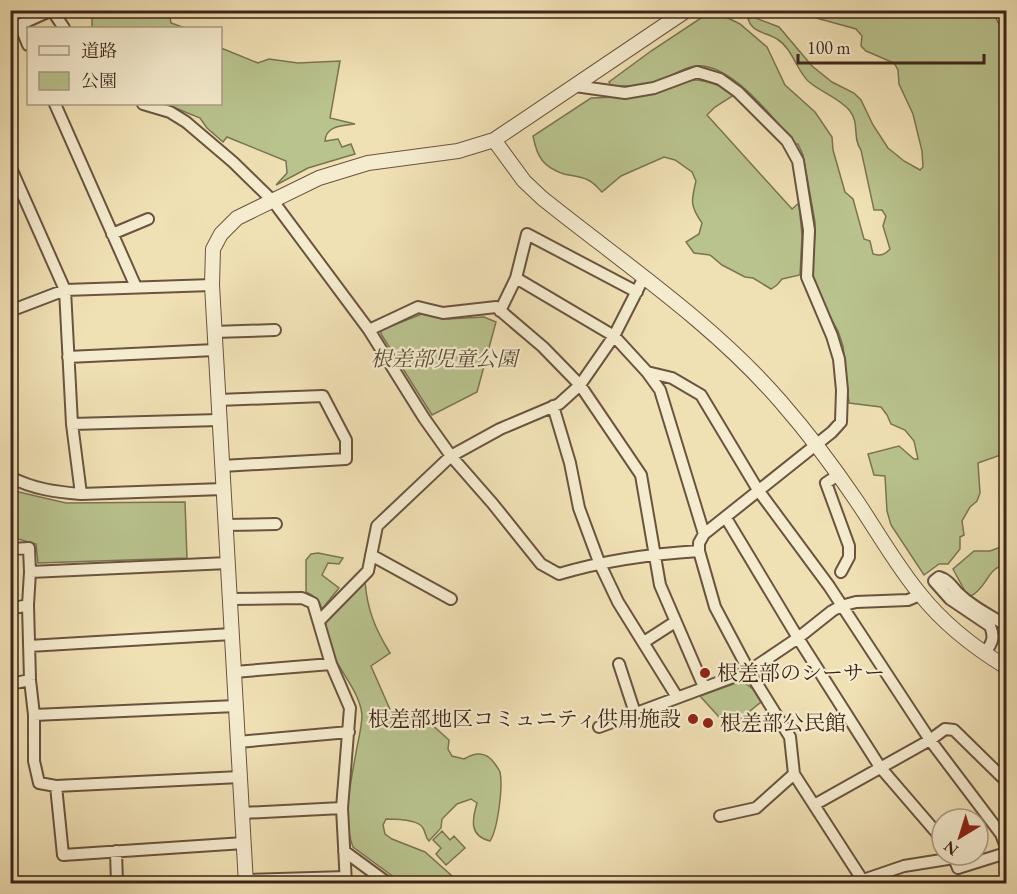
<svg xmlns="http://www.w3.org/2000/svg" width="1017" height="894" font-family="'EB Garamond','Noto Serif JP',serif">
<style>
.green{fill:#b9c38e;stroke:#7b7454;stroke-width:1.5}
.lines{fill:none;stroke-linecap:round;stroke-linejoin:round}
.minor-casing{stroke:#6a5440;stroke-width:14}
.tertiary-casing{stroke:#6a5440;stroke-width:16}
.minor{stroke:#f5eccf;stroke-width:10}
.tertiary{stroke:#f5eccf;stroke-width:14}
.poi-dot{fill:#8f2418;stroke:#f5eccf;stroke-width:2}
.labels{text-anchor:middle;stroke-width:4.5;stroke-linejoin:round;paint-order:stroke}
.park-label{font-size:21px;font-style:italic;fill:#5c4c36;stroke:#f5eccf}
.poi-label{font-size:21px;fill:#3d2519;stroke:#f5eccf;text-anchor:start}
</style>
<rect width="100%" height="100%" fill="#f0e1b5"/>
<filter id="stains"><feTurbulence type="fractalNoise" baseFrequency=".00333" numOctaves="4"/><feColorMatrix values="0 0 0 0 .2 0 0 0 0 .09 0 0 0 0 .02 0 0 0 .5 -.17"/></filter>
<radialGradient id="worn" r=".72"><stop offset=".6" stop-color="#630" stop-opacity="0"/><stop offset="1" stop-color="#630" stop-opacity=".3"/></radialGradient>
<path class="green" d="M92,11H174L170,18L171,23L185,28H92Z
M775,11H992L1000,26L1006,50V453L978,463L980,493L977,501L970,507L962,521L964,535L960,537V549L948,564H939L924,575L891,525L887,511L885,476L874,475L868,454L899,446L914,459H918L914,441L905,430L891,424L887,415L881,407L849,403L843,346L838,331L817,293L811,276L815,235V222L803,155L798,144H795C774,119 731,62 695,66C683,67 668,78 657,83C688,79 708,75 734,95L715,107L707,115L792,209L799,203L802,236L800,275L782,279L777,285L771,289L753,278L745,277L722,265L710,255L694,253L686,242L699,234L702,223C690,206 691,201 696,181L692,172L675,160L664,157L621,176L602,192C598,188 593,182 588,180C580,176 572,176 564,174C543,167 537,157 533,136L591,98L619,97L633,86H611L609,82L651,51L701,18L716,16L728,18L740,24L767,47L785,85L815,112L832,137L833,150L845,192L853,199L864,239L870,241L873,254C881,256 885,255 890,249L883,226L886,216L882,210H874L861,150C852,138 860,124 850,111C840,98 820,92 808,81C796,69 792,48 777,39C767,32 753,34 748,19L753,17L779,27L812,66L832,82L854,93L861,100L873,125L888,148L904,161L920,170L923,167L922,151L913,114L899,84L898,70L894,63L866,51L861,46L862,36L856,29L802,14L793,17Z
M221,48L258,63L269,59L298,63L340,61L330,118L355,124C343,126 326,125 325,141L338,139L342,147L351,144L355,154L308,168L276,185L287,173L286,161L227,137L223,142L207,128L200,118L166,104H220Z
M422,314L448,319L484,317L496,322L477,392L432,415L381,334V330Z
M10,490L66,503L185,502L187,558L38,563L36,544L11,537Z
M1006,545V565C987,567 988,587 971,596L966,593L953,569L974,551H990Z
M318,553L343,558L339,564L328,563L322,575L339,588L322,609C319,600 315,596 306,592V560L311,554Z
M365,581C367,609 375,629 390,653L371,666L392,714C401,717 412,720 421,715L449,740L448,749L452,756L464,759C477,751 487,752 495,764C497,767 499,769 500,772C503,786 498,829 490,841C469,836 472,820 477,803L471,799L457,804L442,819L441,828L429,841C425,837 426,833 423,828C418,819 396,819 386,819L383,825L385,834L392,839L425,852L460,883H402L353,847C341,817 352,778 357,747C359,737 362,725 362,715C359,683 322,657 326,622Z
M742,681L753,689L761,702L729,728L700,696Z
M442,831L450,840L454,836L465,848L446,865L436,854L441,848L433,840Z"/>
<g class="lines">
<g class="minor-casing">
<path id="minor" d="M20,25L28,45
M10,29L52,10L64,28
M575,86L625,93L654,88L697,72L720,79L738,92L787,141L798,161L809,230L807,277L832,336L839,359L842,390L841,422L832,432L704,534L699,543V551L715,607L749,671L790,737L794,774L865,884
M55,104L136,287
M143,104L170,112L186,122L233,162L273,201L369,330L424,418L451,456L493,504L541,564L559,574C606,560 650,554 699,551
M10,166L65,290L72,424L81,494
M112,234L148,219
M516,278L614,336L644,277
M10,311L65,290L212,285
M500,311L516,278L527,234L637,292
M369,330L418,307L443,313L496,307L543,347L580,385L641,475L660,585L704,687
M214,332L275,330
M68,357L215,350
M647,372L672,378L701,395L758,490L829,586L930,740L1001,834L1006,847
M218,400L323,396L346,440V459L222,466
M553,406L570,463L579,508L599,562L618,602L677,697
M72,424L219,420
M838,475L826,483L849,546V557L841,572
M10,477C33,489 56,492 81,494L223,489
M726,518L798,638L880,767L942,839
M225,525L276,524
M10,549L29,548L30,572
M371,555L451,599
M228,563L30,572L28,605L30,680L34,715V761L39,783L56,786L63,855L244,843
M230,599L302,598L313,603L331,664L350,708L342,808L346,884
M10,609L28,605
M319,621L368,571L377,526L451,456L500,429L559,404L580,385L614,336L647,372L660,390L704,534
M644,642L675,622
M29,646L232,634
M985,653C992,643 995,638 990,626L950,599L934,581L939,577C947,579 952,586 957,592C971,606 989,615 1006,625
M619,664L635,713
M234,672L331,664
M10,684L30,680
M34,715L236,706
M599,727L749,671L798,638L832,611L841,606L856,602L908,600L920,595
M238,742L349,732
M56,786L240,777
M814,805L930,740L945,729L954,730L1006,781
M242,813L342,808
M720,816L756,808L794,774
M116,851L117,884
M344,851L389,884
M246,880L346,877
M863,880L904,866L954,858L958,868L1006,853"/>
</g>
<g class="tertiary-casing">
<path id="tertiary" d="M494,140L524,181L542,198C623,263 713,323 781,402C808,433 833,466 856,500C877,531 896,565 920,594C943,623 975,648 1006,667
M246,884L212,285L213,249L221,234L237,218L319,178L368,163L458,151L494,140L687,10"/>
</g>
<use href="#minor" class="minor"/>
<use href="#tertiary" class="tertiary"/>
</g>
<g class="poi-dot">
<circle cx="705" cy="673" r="6"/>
<circle cx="693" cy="719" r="6"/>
<circle cx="708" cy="723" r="6"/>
</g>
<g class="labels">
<g class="park-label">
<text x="444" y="366">根差部児童公園</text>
</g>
<g class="poi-label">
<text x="717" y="680">根差部のシーサー</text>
<text x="681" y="726" text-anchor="end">根差部地区コミュニティ供用施設</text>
<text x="720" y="730">根差部公民館</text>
</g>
</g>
<rect width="1017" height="894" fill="none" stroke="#f0e1b5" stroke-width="36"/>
<rect x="12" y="12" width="993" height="870" fill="none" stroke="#3d2519" stroke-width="3"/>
<rect x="18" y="18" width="981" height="858" fill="none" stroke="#3d2519" stroke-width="1.5"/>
<rect x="27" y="27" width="195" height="78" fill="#f5eccf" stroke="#ab9c86" stroke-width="1.5"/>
<rect x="39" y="46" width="30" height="9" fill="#f5eccf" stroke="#ab9c86" stroke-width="1.5"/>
<text x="81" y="57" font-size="18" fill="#3d2519">道路</text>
<rect x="39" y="72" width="30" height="18" fill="#b9c38e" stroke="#ab9c86" stroke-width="1.5"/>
<text x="81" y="87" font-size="18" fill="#3d2519">公園</text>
<g transform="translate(960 837) rotate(218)"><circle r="28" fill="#f5eccf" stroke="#ab9c86" stroke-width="1.5"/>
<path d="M0-4.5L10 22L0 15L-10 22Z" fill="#8f2418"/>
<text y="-9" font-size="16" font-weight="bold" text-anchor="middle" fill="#3d2519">N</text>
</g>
<path d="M798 54v9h186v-9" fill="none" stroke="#3d2519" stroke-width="3"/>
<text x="807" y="54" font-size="18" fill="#3d2519" stroke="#f5eccf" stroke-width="4.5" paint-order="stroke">100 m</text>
<rect width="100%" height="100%" filter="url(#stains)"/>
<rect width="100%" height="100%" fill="url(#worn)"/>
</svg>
